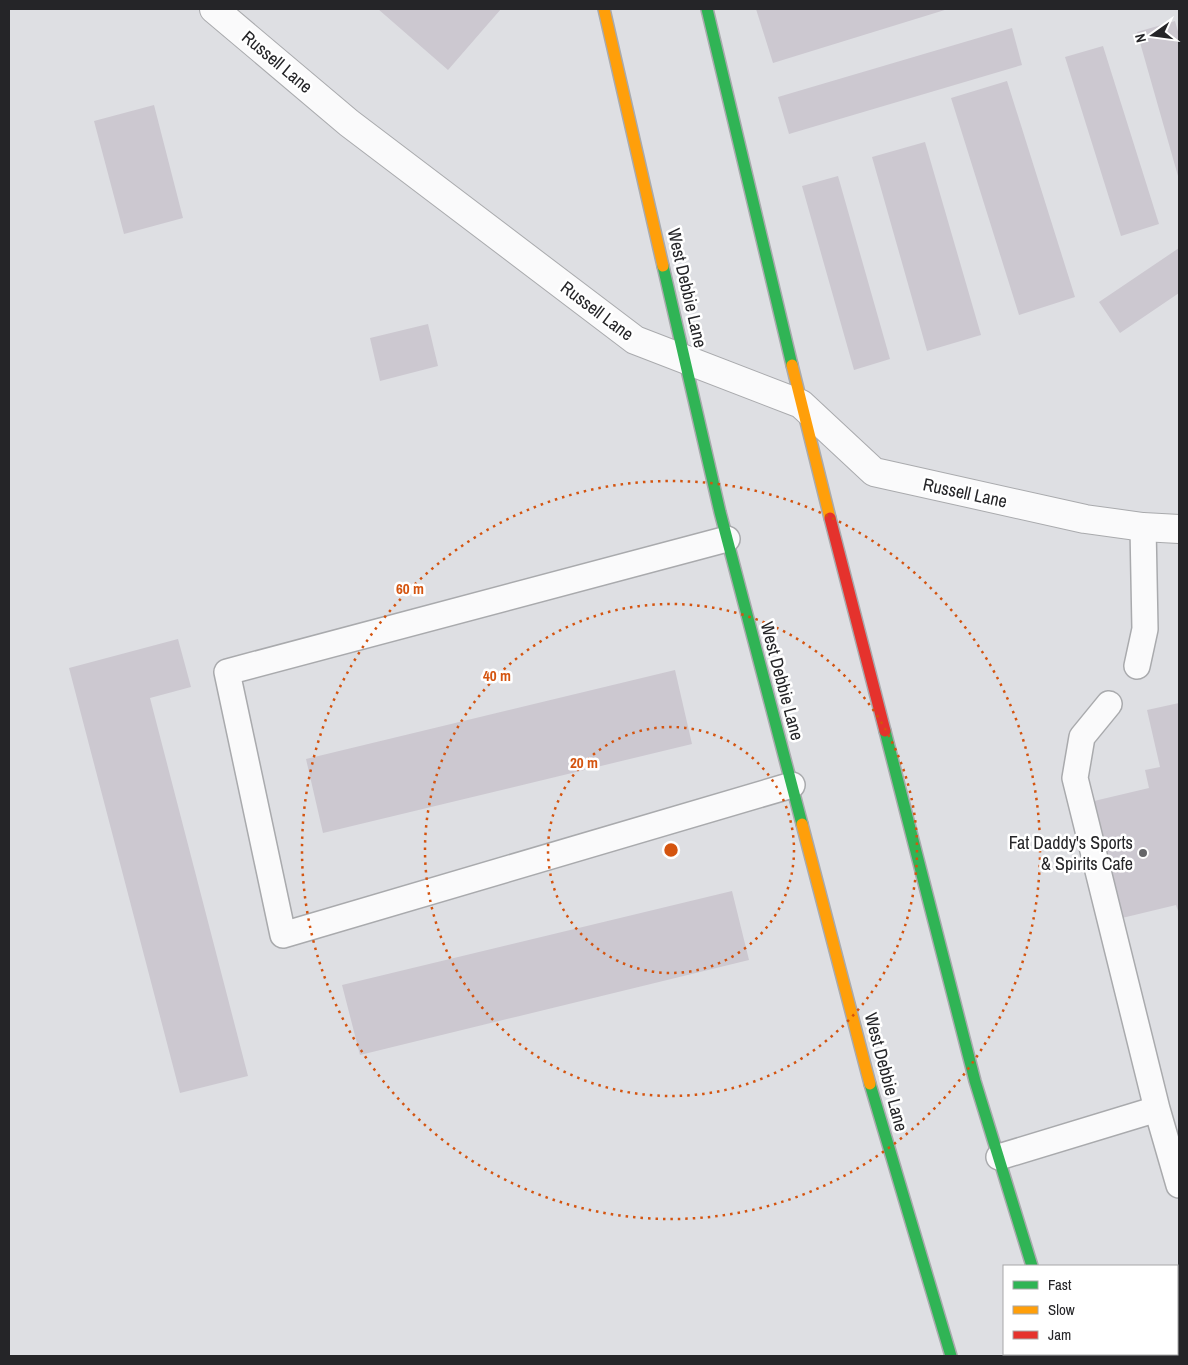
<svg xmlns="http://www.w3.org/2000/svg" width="1188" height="1365" font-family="'Archivo Narrow',sans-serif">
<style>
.building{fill:#ccc8d0}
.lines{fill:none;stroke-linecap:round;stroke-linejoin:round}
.lane-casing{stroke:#a9aaad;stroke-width:28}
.street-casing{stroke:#a9aaad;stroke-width:30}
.fast-casing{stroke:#a9aaad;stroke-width:14}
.slow-casing{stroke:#a9aaad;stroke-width:14}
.jam-casing{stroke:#a9aaad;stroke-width:14}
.lane{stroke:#fafafb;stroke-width:25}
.street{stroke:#fafafb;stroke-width:28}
.fast{stroke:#30b455;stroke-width:11}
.slow{stroke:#ff9f0a;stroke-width:11}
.jam{stroke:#e5322d;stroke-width:11}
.ring{fill:none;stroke:#d4540f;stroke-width:2.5;stroke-dasharray:2.5 5}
.poi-dot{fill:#666669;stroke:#fff;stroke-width:2}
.labels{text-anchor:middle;stroke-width:5;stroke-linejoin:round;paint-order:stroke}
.street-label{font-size:18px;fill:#252528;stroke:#fff}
.poi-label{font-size:18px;fill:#252528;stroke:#fff;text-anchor:end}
.centre{fill:#d4540f;stroke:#fff;stroke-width:2.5}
.ring-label{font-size:15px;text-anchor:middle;font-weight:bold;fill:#d4540f;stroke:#fff;stroke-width:5;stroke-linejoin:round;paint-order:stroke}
</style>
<rect width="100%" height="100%" fill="#dedfe3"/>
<path class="building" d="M378,9H501L448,70Z
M756,9H948L773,63Z
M1175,21L1179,35V176H1178L1137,32Z
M1012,28L1022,65L789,134L778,97Z
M1103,46L1159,224L1121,236L1065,57Z
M1007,81L1075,297L1019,315L951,98Z
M154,105L183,218L124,234L94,121Z
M925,142L981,335L927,351L872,157Z
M838,176L890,359L854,370L802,186Z
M1179,248V293L1120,333L1099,302Z
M428,324L438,366L380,381L370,338Z
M178,639L191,687L150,698L248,1076L180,1093L69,668Z
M675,670L692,744L323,833L306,759Z
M1179,703V914L1176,905L1122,918L1094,801L1149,788L1145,770L1160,767L1147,710Z
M732,891L749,960L360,1055L342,985Z"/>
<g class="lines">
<g class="lane-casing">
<path id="lane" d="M727,539L227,672L283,935L792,785
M1137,666L1145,629L1143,527
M1109,704L1082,737L1075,778L1157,1109
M999,1157L1157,1109L1179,1185"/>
</g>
<g class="street-casing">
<path id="street" d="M214,9L349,123L635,340L801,404L874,472L1085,519L1143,527L1179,529"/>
</g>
<g class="fast-casing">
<path id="fast" d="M707,9L792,365
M663,266L720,512L802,824
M885,731L975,1081L1032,1266
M870,1084L951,1356
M1059,1354V1356"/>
</g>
<g class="slow-casing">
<path id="slow" d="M604,9L663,266
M792,365L830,518
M802,824L870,1084"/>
</g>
<g class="jam-casing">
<path id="jam" d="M830,518L885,731"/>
</g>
<use href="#lane" class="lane"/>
<use href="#street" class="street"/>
<use href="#fast" class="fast"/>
<use href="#slow" class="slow"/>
<use href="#jam" class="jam"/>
</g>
<g class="ring">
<circle cx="671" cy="850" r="123"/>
<circle cx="671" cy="850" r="246"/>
<circle cx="671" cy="850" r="369"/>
</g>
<circle class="poi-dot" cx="1143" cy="853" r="5"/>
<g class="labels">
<g class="street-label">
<text transform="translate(277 62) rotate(40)" y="6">Russell Lane</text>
<text transform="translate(687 288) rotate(77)" y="6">West Debbie Lane</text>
<text transform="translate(597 311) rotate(37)" y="6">Russell Lane</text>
<text transform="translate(965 493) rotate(12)" y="6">Russell Lane</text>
<text transform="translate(782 681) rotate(75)" y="6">West Debbie Lane</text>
<text transform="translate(886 1072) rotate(75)" y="6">West Debbie Lane</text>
</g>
<g class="poi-label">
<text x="1133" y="849">Fat Daddy's Sports<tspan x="1133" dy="21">&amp; Spirits Cafe</tspan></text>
</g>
</g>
<circle cx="671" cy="850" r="8" class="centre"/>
<g class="ring-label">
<text x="410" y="594">60 m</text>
<text x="497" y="681">40 m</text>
<text x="584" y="768">20 m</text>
</g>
<rect width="1188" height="1365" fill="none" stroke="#252528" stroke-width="20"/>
<rect x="1003" y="1265" width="175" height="90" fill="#ffffff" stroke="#a8a8a9"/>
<rect x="1013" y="1281" width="25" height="8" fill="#30b455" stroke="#a8a8a9"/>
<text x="1048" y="1290" font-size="15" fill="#252528">Fast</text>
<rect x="1013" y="1306" width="25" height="8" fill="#ff9f0a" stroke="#a8a8a9"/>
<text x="1048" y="1315" font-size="15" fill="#252528">Slow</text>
<rect x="1013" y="1331" width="25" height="8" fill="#e5322d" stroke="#a8a8a9"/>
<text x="1048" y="1340" font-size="15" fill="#252528">Jam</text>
<g transform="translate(1153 35) rotate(256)" stroke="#ffffff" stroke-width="4" paint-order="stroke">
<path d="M0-4L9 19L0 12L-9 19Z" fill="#252528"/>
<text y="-8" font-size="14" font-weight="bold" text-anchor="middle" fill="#252528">N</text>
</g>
</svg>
